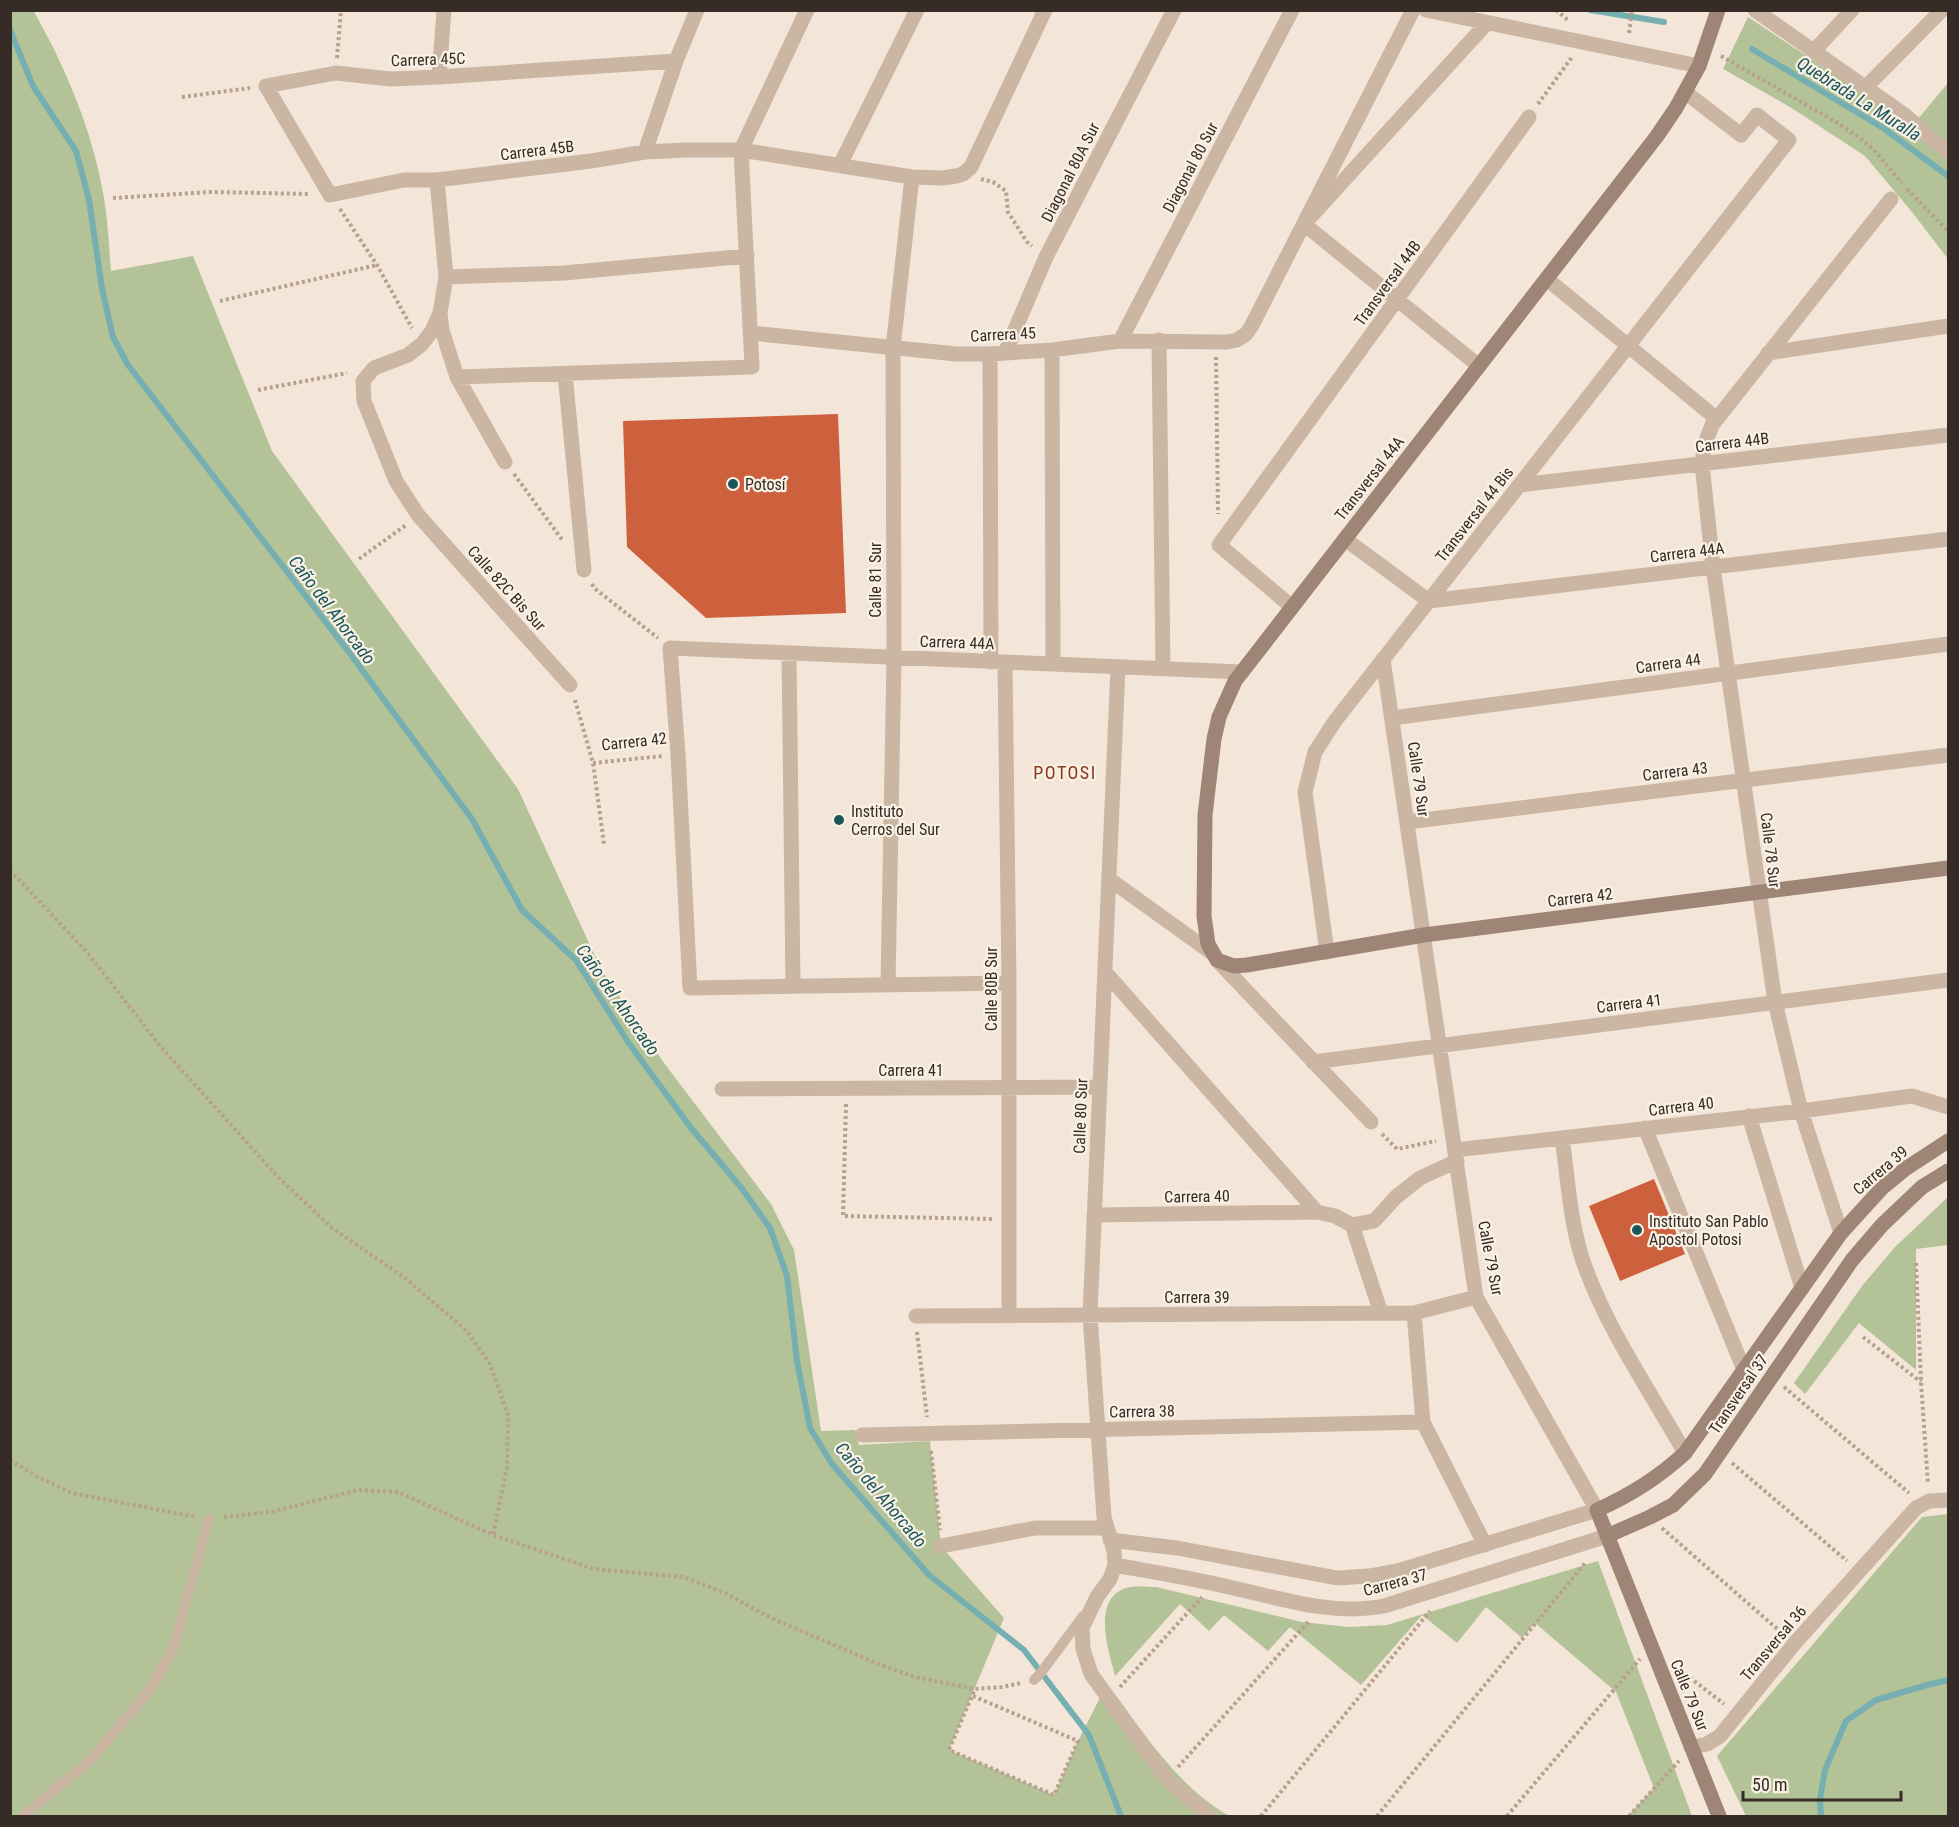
<svg xmlns="http://www.w3.org/2000/svg" width="1959" height="1827" font-family="'Roboto Condensed',sans-serif">
<style>
.green{fill:#b4c298}
.lines{fill:none;stroke-linecap:round;stroke-linejoin:round}
.stream{stroke:#76afb1;stroke-width:6}
.building{fill:#cd603d}
.path{stroke:#b7a08e;stroke-width:4;stroke-dasharray:3 3;stroke-linecap:butt}
.lane{stroke:#cbb6a4;stroke-width:10}
.street{stroke:#cbb6a4;stroke-width:15}
.secondary{stroke:#9f8576;stroke-width:15}
.poi-dot{fill:#1a565a;stroke:#faf1e5;stroke-width:2}
.labels{text-anchor:middle;stroke-width:4.5;stroke-linejoin:round;paint-order:stroke}
.street-label{font-size:16px;fill:#362b26;stroke:#faf1e5}
.poi-label{font-size:16px;fill:#362b26;stroke:#faf1e5;text-anchor:start}
.water-label{font-size:18px;font-style:italic;fill:#1a565a;stroke:#faf1e5}
.neighbourhood-label{font-size:18px;letter-spacing:1.5px;fill:#8a351b;stroke:#faf1e5}
</style>
<rect width="100%" height="100%" fill="#f3e6d9"/>
<path class="green" d="M33,10C66,68 93,132 104,198C108,222 109,247 111,271L193,256L272,451L518,789L601,969L664,1063L771,1204L794,1250L821,1431L855,1430L859,1445L930,1441L941,1546L1004,1618L949,1750L1054,1795L1078,1741L1107,1684C1143,1732 1177,1786 1229,1816H11L10,11Z
M1748,17L1912,126L1948,83V259L1912,212L1865,156L1790,107L1723,69Z
M1948,1197V1245L1916,1249V1370L1859,1323L1805,1394L1794,1383L1862,1286L1895,1247Z
M1948,1514V1816H1746L1717,1756L1922,1517Z
M1598,1561L1692,1816H1628L1654,1788L1616,1692L1535,1623L1522,1638L1486,1607L1457,1643L1422,1615L1361,1685L1290,1627L1268,1651L1224,1615L1209,1631L1180,1604L1115,1676C1109,1652 1092,1603 1123,1589C1133,1585 1146,1587 1156,1587L1302,1622L1349,1627L1387,1625Z"/>
<g class="lines">
<path class="stream" d="M1590,10L1664,22
M10,30L33,86L76,151L89,200L102,288L113,337L128,365L348,651L472,819L522,910L576,960L628,1042L691,1128L740,1186L770,1228L787,1276L797,1361L810,1428L832,1464L929,1575L1024,1650L1089,1735L1121,1816
M1752,49L1883,128L1948,176
M1821,1816L1820,1799L1825,1770L1846,1721L1876,1700L1927,1685L1948,1680"/>
</g>
<path class="building" d="M838,414L846,613L706,618L627,547L623,421Z
M1654,1179L1685,1254L1620,1281L1589,1206Z"/>
<g class="lines">
<path class="path" d="M1556,10L1569,21
M1629,33L1632,10
M1721,56L1836,122L1860,138L1873,149L1902,183
M337,58L341,10
M182,97L250,88
M1538,104L1572,57
M981,179L993,182L1006,191L1008,212L1027,242L1032,246
M1907,189L1948,231
M113,198L211,192L310,194
M340,209L377,265L412,328
M220,301L377,265
M1216,357L1218,514
M258,390L347,373
M514,474L563,541
M359,559L406,525
M592,584L594,588L658,638
M575,700L593,763L604,844
M593,763L663,756
M10,870L86,951L161,1047L278,1177L332,1228L405,1278L467,1331L490,1364L508,1415L507,1467L493,1535
M846,1104L843,1216L994,1219
M1382,1134L1397,1149L1436,1141
M1916,1263L1921,1382L1928,1484
M917,1332L927,1417
M1863,1337L1921,1382
M1784,1387L1909,1493
M931,1451L940,1530
M10,1460L36,1476L72,1493L196,1517
M1732,1463L1847,1561
M224,1517L271,1512L358,1490L398,1492L493,1535L594,1569L684,1577L725,1593L771,1618L881,1665L915,1677L975,1689L1002,1687L1021,1683
M1662,1528L1783,1634
M1680,1670L1724,1704
M1120,1687L1202,1597
M973,1696L1078,1741L1054,1795L949,1750L975,1689
M1178,1767L1309,1621
M1261,1816L1430,1611
M1377,1816L1586,1562
M1507,1816L1640,1659
M1629,1816L1679,1761"/>
<path class="lane" d="M1034,1680L1040,1674L1083,1616
M23,1816L92,1759L151,1688L173,1649L209,1519"/>
<path class="street" d="M1426,10L1699,66
M1755,10L1906,116L1935,142L1948,151
M1813,52L1852,10
M676,61L439,77L391,79L336,73L266,86L330,195L404,180H437L591,161L645,152L686,150H741L912,177L943,178L956,176L963,174L971,167L1045,10
M439,77L444,10
M1866,87L1942,10
M645,152L676,61L697,10
M840,165L917,10
M437,180L446,277L440,313L442,330L457,377L505,462
M446,277L564,273L747,256
M1547,279L1717,419
M440,313L432,331L422,344L408,355L374,368L363,381L364,401L396,481L418,515L570,685
M751,333L956,354H990L1052,350L1120,341L1227,342L1237,340L1246,334L1251,327L1413,10
M1159,340L1163,669
M1120,341L1292,10
M1052,350L1053,664
M1005,353L1046,257L1174,10
M1768,353L1948,326
M990,354L991,662
M1479,366L1304,224L1487,23
M565,374L584,570
M457,377L752,367L741,150L807,10
M1520,485L1948,435
M1345,539L1429,601L1948,539
M1292,607L1219,545L1529,117
M789,653L793,986
M1005,662L1009,983V1316
M1118,667L1090,1315L1104,1517L1114,1551L1115,1565L1110,1579L1097,1597L1082,1628L1083,1649L1091,1674L1167,1779L1209,1816
M1392,718L1948,644
M1407,822L1948,755
M1109,879L1212,953
M1327,952L1305,792L1315,752L1335,721L1789,140L1757,115L1741,135L1685,92
M1217,960L1371,1122
M1105,972L1317,1212
M1009,983L690,988L678,754L670,648L1242,672
M888,985L894,658L893,348L912,177
M1313,1062L1948,980
M722,1089L1100,1087
M1749,1116L1802,1288
M1645,1128L1744,1370
M1562,1138C1568,1179 1570,1224 1584,1264C1608,1331 1650,1391 1685,1453
M1455,1150L1801,1111L1912,1096L1948,1107
M1094,1215L1317,1212L1335,1216L1352,1225L1374,1221L1396,1197L1420,1178L1457,1161
M1352,1225L1381,1313
M1841,1233L1801,1111L1775,1002L1713,567L1702,464L1704,446L1712,425L1891,199
M1414,1313L1423,1422L1485,1545
M916,1316L1414,1313L1476,1297
M862,1435L1423,1422
M1110,1540L1177,1548L1337,1578L1369,1576L1401,1570L1597,1510L1476,1297L1383,659
M941,1546L1035,1528H1106
M1115,1565C1153,1572 1191,1578 1229,1587C1279,1598 1332,1616 1384,1606L1607,1536
M1691,1747L1707,1744L1720,1736L1794,1644L1916,1508L1929,1501L1948,1500"/>
<path class="secondary" d="M1718,10L1699,66L1676,108L1657,136L1235,681L1219,717L1214,739L1205,815L1204,916L1208,944L1217,960L1234,966L1247,965L1424,935L1948,868
M1607,1536L1650,1517L1673,1505L1705,1474L1852,1260L1882,1225L1922,1187L1948,1171
M1719,1816L1597,1510C1631,1495 1658,1478 1685,1453L1841,1233L1882,1188L1905,1169L1948,1141"/>
</g>
<g class="poi-dot">
<circle cx="733" cy="484" r="6"/>
<circle cx="839" cy="820" r="6"/>
<circle cx="1637" cy="1230" r="6"/>
</g>
<g class="labels">
<g class="street-label">
<text transform="translate(428 59) rotate(-2)" y="6">Carrera 45C</text>
<text transform="translate(537 150) rotate(-7)" y="6">Carrera 45B</text>
<text transform="translate(1190 167) rotate(-62)" y="6">Diagonal 80 Sur</text>
<text transform="translate(1070 172) rotate(-63)" y="6">Diagonal 80A Sur</text>
<text transform="translate(1387 283) rotate(-54)" y="6">Transversal 44B</text>
<text transform="translate(1003 334) rotate(-3)" y="6">Carrera 45</text>
<text transform="translate(1732 442) rotate(-7)" y="6">Carrera 44B</text>
<text transform="translate(1369 478) rotate(-52)" y="6">Transversal 44A</text>
<text transform="translate(1474 514) rotate(-52)" y="6">Transversal 44 Bis</text>
<text transform="translate(1687 552) rotate(-7)" y="6">Carrera 44A</text>
<text transform="translate(875 580) rotate(-90)" y="6">Calle 81 Sur</text>
<text transform="translate(507 588) rotate(48)" y="6">Calle 82C Bis Sur</text>
<text transform="translate(957 642) rotate(2)" y="6">Carrera 44A</text>
<text transform="translate(1668 663) rotate(-8)" y="6">Carrera 44</text>
<text transform="translate(634 741) rotate(-6)" y="6">Carrera 42</text>
<text transform="translate(1675 771) rotate(-7)" y="6">Carrera 43</text>
<text transform="translate(1419 779) rotate(82)" y="6">Calle 79 Sur</text>
<text transform="translate(1771 850) rotate(83)" y="6">Calle 78 Sur</text>
<text transform="translate(1580 897) rotate(-7)" y="6">Carrera 42</text>
<text transform="translate(991 989) rotate(-90)" y="6">Calle 80B Sur</text>
<text transform="translate(1629 1003) rotate(-7)" y="6">Carrera 41</text>
<text x="911" y="1076">Carrera 41</text>
<text transform="translate(1681 1106) rotate(-7)" y="6">Carrera 40</text>
<text transform="translate(1080 1116) rotate(-88)" y="6">Calle 80 Sur</text>
<text transform="translate(1880 1170) rotate(-40)" y="6">Carrera 39</text>
<text transform="translate(1197 1196) rotate(-1)" y="6">Carrera 40</text>
<text transform="translate(1491 1258) rotate(79)" y="6">Calle 79 Sur</text>
<text x="1197" y="1303">Carrera 39</text>
<text transform="translate(1738 1394) rotate(-56)" y="6">Transversal 37</text>
<text transform="translate(1142 1411) rotate(-1)" y="6">Carrera 38</text>
<text transform="translate(1395 1582) rotate(-15)" y="6">Carrera 37</text>
<text transform="translate(1773 1643) rotate(-50)" y="6">Transversal 36</text>
<text transform="translate(1690 1695) rotate(68)" y="6">Calle 79 Sur</text>
</g>
<g class="poi-label">
<text x="745" y="490">Potosí</text>
<text x="851" y="817">Instituto<tspan x="851" dy="18">Cerros del Sur</tspan></text>
<text x="1649" y="1227">Instituto San Pablo<tspan x="1649" dy="18">Apostol Potosi</tspan></text>
</g>
<g class="water-label">
<text transform="translate(1859 99) rotate(32)" y="6">Quebrada La Muralla</text>
<text transform="translate(332 610) rotate(53)" y="6">Caño del Ahorcado</text>
<text transform="translate(618 1000) rotate(55)" y="6">Caño del Ahorcado</text>
<text transform="translate(881 1495) rotate(50)" y="6">Caño del Ahorcado</text>
</g>
<g class="neighbourhood-label">
<text x="1065" y="779">POTOSI</text>
</g>
</g>
<rect width="1959" height="1827" fill="none" stroke="#362b26" stroke-width="24"/>
<path d="M1743 1791v9h158v-9" fill="none" stroke="#362b26" stroke-width="3"/>
<text x="1752" y="1791" font-size="18" fill="#362b26" stroke="#faf1e5" stroke-width="4.5" paint-order="stroke">50 m</text>
</svg>
